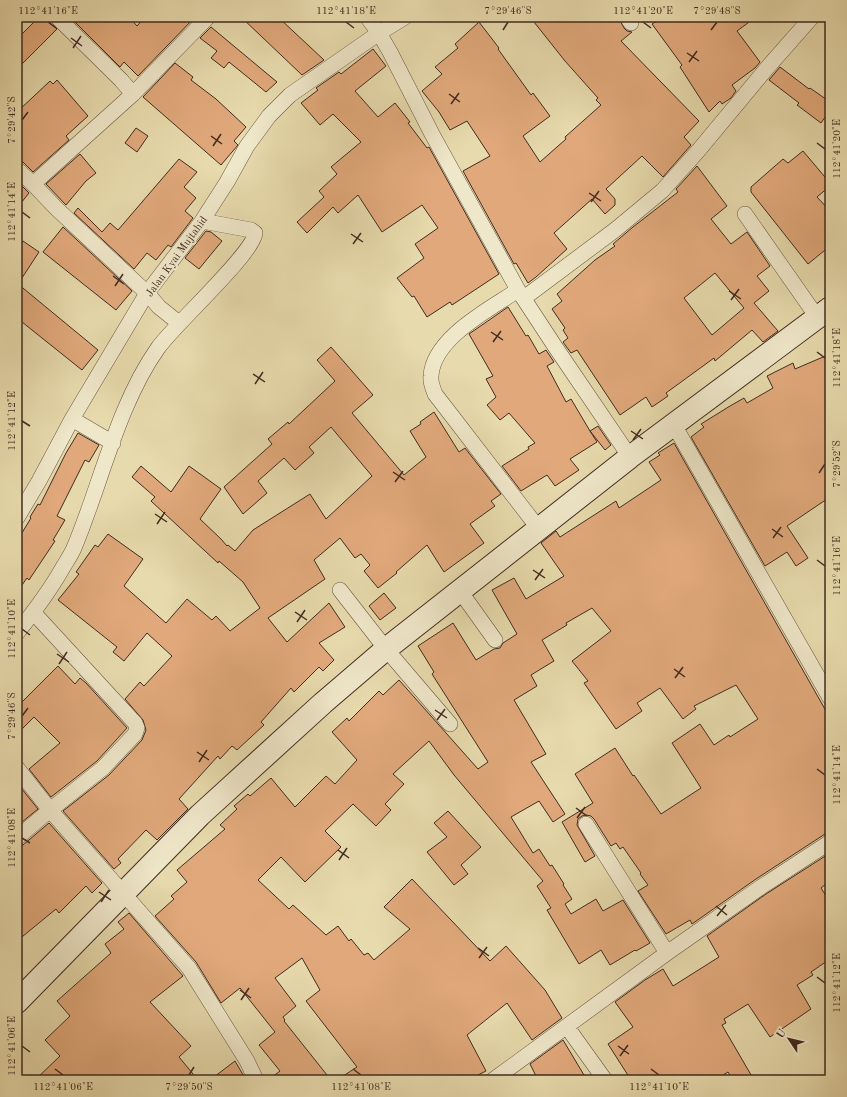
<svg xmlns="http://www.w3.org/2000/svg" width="847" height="1097" font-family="'Old Standard TT',serif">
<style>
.building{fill:#e1a97b;stroke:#412b21;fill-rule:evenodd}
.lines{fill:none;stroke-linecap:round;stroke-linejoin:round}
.street-casing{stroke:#6a5744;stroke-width:16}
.secondary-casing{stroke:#412b21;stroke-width:24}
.street{stroke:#efe7c9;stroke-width:15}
.secondary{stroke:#efe7c9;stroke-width:22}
.ticks{fill:none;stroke:#412b21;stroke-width:1.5}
.labels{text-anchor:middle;stroke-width:4;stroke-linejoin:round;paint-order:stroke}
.street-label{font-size:11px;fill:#412b21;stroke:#efe7c9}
.neatline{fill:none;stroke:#412b21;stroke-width:1.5}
.ticks-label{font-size:10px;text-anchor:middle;fill:#412b21}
</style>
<rect width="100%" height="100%" fill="#e7daac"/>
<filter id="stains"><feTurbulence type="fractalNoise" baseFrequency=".005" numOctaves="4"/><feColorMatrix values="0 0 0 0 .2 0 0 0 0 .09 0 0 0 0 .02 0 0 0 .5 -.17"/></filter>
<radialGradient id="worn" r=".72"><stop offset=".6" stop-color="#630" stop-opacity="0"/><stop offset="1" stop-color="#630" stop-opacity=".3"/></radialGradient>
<path class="building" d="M39,17H48L50,23L57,29L17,69V39Z
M70,17H129L137,26L145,17H195L138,76L124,62L120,67Z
M241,17H278L324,60L302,75Z
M530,17H618L624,28L627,31L632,32L621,41L699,121L684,137L691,145L663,177L642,156L606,189L615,199V205L605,214L592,199L554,233L567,249L536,277L528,283L516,263L514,264L463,171L490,156L467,121L450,130L439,112L422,91L442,74L435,67L458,48L455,44L479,22L499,48L498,49L531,95L533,93L550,116L523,136L540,162L566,139L565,137L601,105L596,100L598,98L565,61Z
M663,17H756L737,31L760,62L755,68L732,85L736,91L731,98L722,104L720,101L709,112L680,67L682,65L652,24Z
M211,27L277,82L266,92L229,62L224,68L211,58L217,51L200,38Z
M373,49L386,66L355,91L378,117L395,103L410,122L408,123L427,148L429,147L499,274L452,305L450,302L427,317L414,296L412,297L397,278L424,258L415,244L438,228L422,205L382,232L358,195L338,213L333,207L307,233L297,222L324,197L319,191L337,174L331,167L361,142L333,114L320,125L301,103L318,90L316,88L339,72L341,74Z
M175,63L193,77L191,80L216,99L246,127L234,141L238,145L221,165L143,97Z
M780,67L809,89L810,88L830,102V110L821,123L797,105L799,103L769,80Z
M57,80L88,116L66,136L69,140L33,172L23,162L17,160V112L50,81L53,84Z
M136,128L148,136L137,152L125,143Z
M803,151L830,183V186L817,197L830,211V246L808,264L751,192V187L783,159L788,163Z
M80,154L96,173L86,181L66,205L46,184Z
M179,159L197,172L184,187L196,198L185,211L193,218L171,247L168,245L156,260L147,253L134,269L74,213L78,208L102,232L110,223L118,230Z
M697,166L727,206L711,219L731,244L747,232L770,266L757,276L769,291L754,303L778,331L763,342L752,330L715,361L714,358L666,393L668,396L652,407L646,397L620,415L577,350L571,353L563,342L568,338L563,330L565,328L552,309L562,301L557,294L595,260L615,246L613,244L633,227L678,192L676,189ZM715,273L744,308L712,335L684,298Z
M17,181L29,193L17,208Z
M63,227L132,291L116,310L43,252Z
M206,231L211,232L222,241L199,269L185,258Z
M23,241L39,252L18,284L98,350L82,370L17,318V249Z
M508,307L526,336L528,335L539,354L546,350L554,362L547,366L566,402L571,399L590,431L598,426L611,445L605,450L590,431L597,442L570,459L579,470L555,486L547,475L521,491L502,466L529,449L528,447L535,443L509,413L500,420L487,405L496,397L486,379L493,376L469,334Z
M331,347L373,395L352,413L404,475L426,457L410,431L421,424L420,422L434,412L459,452L465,448L501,494L491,501L495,506L470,524L484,543L444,572L427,545L396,572L397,573L378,588L364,571L370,565L361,554L355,558L340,538L314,560L325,579L268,618L287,642L329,603L345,627L319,643L334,660L323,671L319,667L294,692L291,688L261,722L264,725L237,750L232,746L220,759L218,756L179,799L188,809L157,840L146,830L118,859L121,863L114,869L63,811L109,775L142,740L146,730L143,720L125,699L140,682L144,686L172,656L147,633L124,661L113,652L117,647L58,600L79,574L76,572L95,545L98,547L108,534L143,559L124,586L166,623L187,599L212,620L216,616L230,631L260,608L243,582L219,561L218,563L151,501L155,497L132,477L141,466L171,492L189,466L221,489L200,519L221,539L227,546L228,545L235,551L253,530L310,494L326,519L372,476L331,427L309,447L314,453L295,470L284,458L258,481L267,493L243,514L224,487L272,444L268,439L288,422L289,424L335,381L317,360Z
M830,354V497L787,526L808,558L796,566L787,552L765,566L691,437L704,427L701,424L730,406L744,398L747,403L773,388L767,376L793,363L795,369Z
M78,433L99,445L89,462L85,460L57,516L65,520L53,540L55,541L29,580L27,578L17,592V541L31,518L30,517L38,504L40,505L66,453Z
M674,443L830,718V833L825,834L756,879L692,924L690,920L666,934L638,891L648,885L640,874L641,873L623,847L620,849L616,843L611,846L594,819L591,816L586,815L582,816L578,819L577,825L595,856L585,862L562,822L593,803L575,774L615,748L633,776L634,775L661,814L701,788L672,743L700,724L714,745L729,735L730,737L758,719L736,685L694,706L696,709L683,719L660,688L637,703L642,711L616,729L584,683L588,681L572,661L611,631L592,608L566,623L567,625L542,640L554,661L531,675L537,686L514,700L546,754L531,762L565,814L553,822L539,801L511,817L533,853L539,849L550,866L552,865L564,884L563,885L572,899L565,904L571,914L596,899L603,911L623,900L650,943L636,951L635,950L610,965L601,950L579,964L547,910L551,908L537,886L543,881L454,775L429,741L393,774L404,784L385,804L391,810L376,826L353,804L325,831L341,847L305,882L281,857L258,880L289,909L293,905L326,935L338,926L349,941L351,939L364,955L368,953L374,960L410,929L384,907L412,879L490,961L506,946L545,990L562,1018L532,1040L507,1003L467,1035L486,1071L468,1080H337L357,1067L306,1001L320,990L302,958L275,978L296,1006L283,1017L285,1020L284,1021L331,1080H268L280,1071L259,1045L275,1032L240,988L221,1003L196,962L155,916L174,899L171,896L187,882L177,870L225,829L220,825L237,809L234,806L248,794L250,796L271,778L295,807L326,776L335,784L357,760L332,732L347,718L349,721L379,691L383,695L399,680L478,769L488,762L432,674L434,672L418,646L453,623L476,660L494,649L500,648L503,643L517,634L492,590L514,578L526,599L564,576L541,543L556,531L560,537L616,501L619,508L661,480L649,462L660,455L658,453Z
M384,593L396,608L380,620L369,606Z
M58,666L75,684L80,678L86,683L127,728L97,761L51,797L29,769L60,743L34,717L17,734V707Z
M17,783L38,809L17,826Z
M448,811L481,847L461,865L468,874L454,885L427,852L447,837L434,823Z
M49,823L102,883L92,893L86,886L59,913L56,909L17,941V847L23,845Z
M830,853V881L821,888L830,902V959L811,972L813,975L797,985L811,1009L770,1037L748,1004L724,1019L726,1023L722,1025L754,1080H733L728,1072L715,1080H631L608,1044L633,1027L615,1002L645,980L663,969L673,986L719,957L707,936L766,894Z
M129,913L183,976L150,1002L191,1046L179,1057L198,1080H35L60,1056L45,1040L70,1016L57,1001L111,953L105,944L124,929L118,922Z
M563,1040L587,1080H538L530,1064Z
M235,1061L246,1080H210Z"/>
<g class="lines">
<g class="street-casing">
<path id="street" d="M57,17L121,80L133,94
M367,17L379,33L390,52L432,134L518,290L556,348L630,457
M627,17L631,23
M17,169L33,184
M745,214L817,317
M518,290C490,309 433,338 431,376C430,383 433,388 435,394L539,529
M524,298L615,230L662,191L698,151L767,68L812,17
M179,323L159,307L147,293L57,209L33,184L133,94L208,17
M72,419L113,443
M674,425L830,698
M17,518L39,481L72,419L147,293L202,221L227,182L247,146L269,116L290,95L379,33L405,17
M340,590L386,649L450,724
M460,591L495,640
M17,633C33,613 49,592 62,569C66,562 71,555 74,548C101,484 118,404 158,348C174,325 254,253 255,233L251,230L202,221
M17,768L50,810L189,968L247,1061L256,1080
M586,824L667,953
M17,838L50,810L103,768L135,734L137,728L135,723L33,612
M567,1027L605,1080
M493,1080L667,953L761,887L830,842"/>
</g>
<g class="secondary-casing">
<path id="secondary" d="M17,1002L200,815L323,703L386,649L630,457L830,308"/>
</g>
<use href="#street" class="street"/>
<use href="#secondary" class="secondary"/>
</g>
<path class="ticks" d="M48,22L56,28M346,22L354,28M643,22L651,28M503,30L508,22M711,30L717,22M71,38L82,46M73,48L81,36M687,53L699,61M689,62L697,51M449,94L460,102M451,104L459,93M22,120L28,112M211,136L222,144M817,143L825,149M213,146L221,134M589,193L601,201M591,202L599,191M22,212L30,218M351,234L363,242M353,244L361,233M113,276L124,284M115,286L123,274M729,291L741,299M731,300L739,289M491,332L503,340M493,342L501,331M817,352L825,358M253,374L265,382M255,384L263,372M22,421L30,426M631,431L643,439M633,440L641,429M393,472L405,480M819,473L825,464M395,482L403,471M155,514L167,522M157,524L165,512M772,529L783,537M773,538L781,527M817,560L825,566M533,570L545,578M535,580L543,569M295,612L307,620M297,622L305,610M22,629L30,635M57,654L69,662M59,664L67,652M674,669L685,677M675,678L683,667M435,710L447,718M22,716L28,708M437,720L445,709M197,752L209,760M199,762L207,750M817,769L825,775M576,808L587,816M577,818L585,807M22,838L30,843M338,850L349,858M339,860L347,848M99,892L111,900M101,902L109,890M716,906L727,915M717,916L726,905M478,948L489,956M479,958L487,947M817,977L825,983M240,990L251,998M241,1000L249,988M22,1046L30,1052M618,1046L629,1054M620,1056L628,1045M55,1069L63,1075M353,1069L361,1075M651,1069L659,1075M189,1075L194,1067"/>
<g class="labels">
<g class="street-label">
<text transform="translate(176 256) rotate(-54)" y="4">Jalan Kyai Mujtahid</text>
</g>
</g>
<rect width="847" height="1097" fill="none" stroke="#e7daac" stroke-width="44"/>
<g transform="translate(789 1039) rotate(305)" stroke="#efe7c9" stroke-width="3" paint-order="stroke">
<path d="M0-3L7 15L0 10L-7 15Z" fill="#412b21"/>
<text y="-6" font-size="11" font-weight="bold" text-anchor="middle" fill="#412b21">U</text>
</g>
<rect x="22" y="22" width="803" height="1053" class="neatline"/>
<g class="ticks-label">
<text x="48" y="14">112°41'16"E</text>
<text x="346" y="14">112°41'18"E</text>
<text x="508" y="14">7°29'46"S</text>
<text x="643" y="14">112°41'20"E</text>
<text x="717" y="14">7°29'48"S</text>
<text transform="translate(11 120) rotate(-90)" y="4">7°29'42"S</text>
<text transform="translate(836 149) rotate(-90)" y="4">112°41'20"E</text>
<text transform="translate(11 212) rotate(-90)" y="4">112°41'14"E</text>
<text transform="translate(836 358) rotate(-90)" y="4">112°41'18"E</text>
<text transform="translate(11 421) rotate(-90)" y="4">112°41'12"E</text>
<text transform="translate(836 464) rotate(-90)" y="4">7°29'52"S</text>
<text transform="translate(836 566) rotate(-90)" y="4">112°41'16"E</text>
<text transform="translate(11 629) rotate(-90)" y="4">112°41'10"E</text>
<text transform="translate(11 716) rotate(-90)" y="4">7°29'46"S</text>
<text transform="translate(836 775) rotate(-90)" y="4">112°41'14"E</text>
<text transform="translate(11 838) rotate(-90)" y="4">112°41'08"E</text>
<text transform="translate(836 983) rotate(-90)" y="4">112°41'12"E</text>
<text transform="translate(11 1046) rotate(-90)" y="4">112°41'06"E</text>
<text x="63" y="1090">112°41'06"E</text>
<text x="189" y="1090">7°29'50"S</text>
<text x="361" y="1090">112°41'08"E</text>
<text x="659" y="1090">112°41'10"E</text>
</g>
<rect width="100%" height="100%" filter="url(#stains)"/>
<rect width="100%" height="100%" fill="url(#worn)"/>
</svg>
